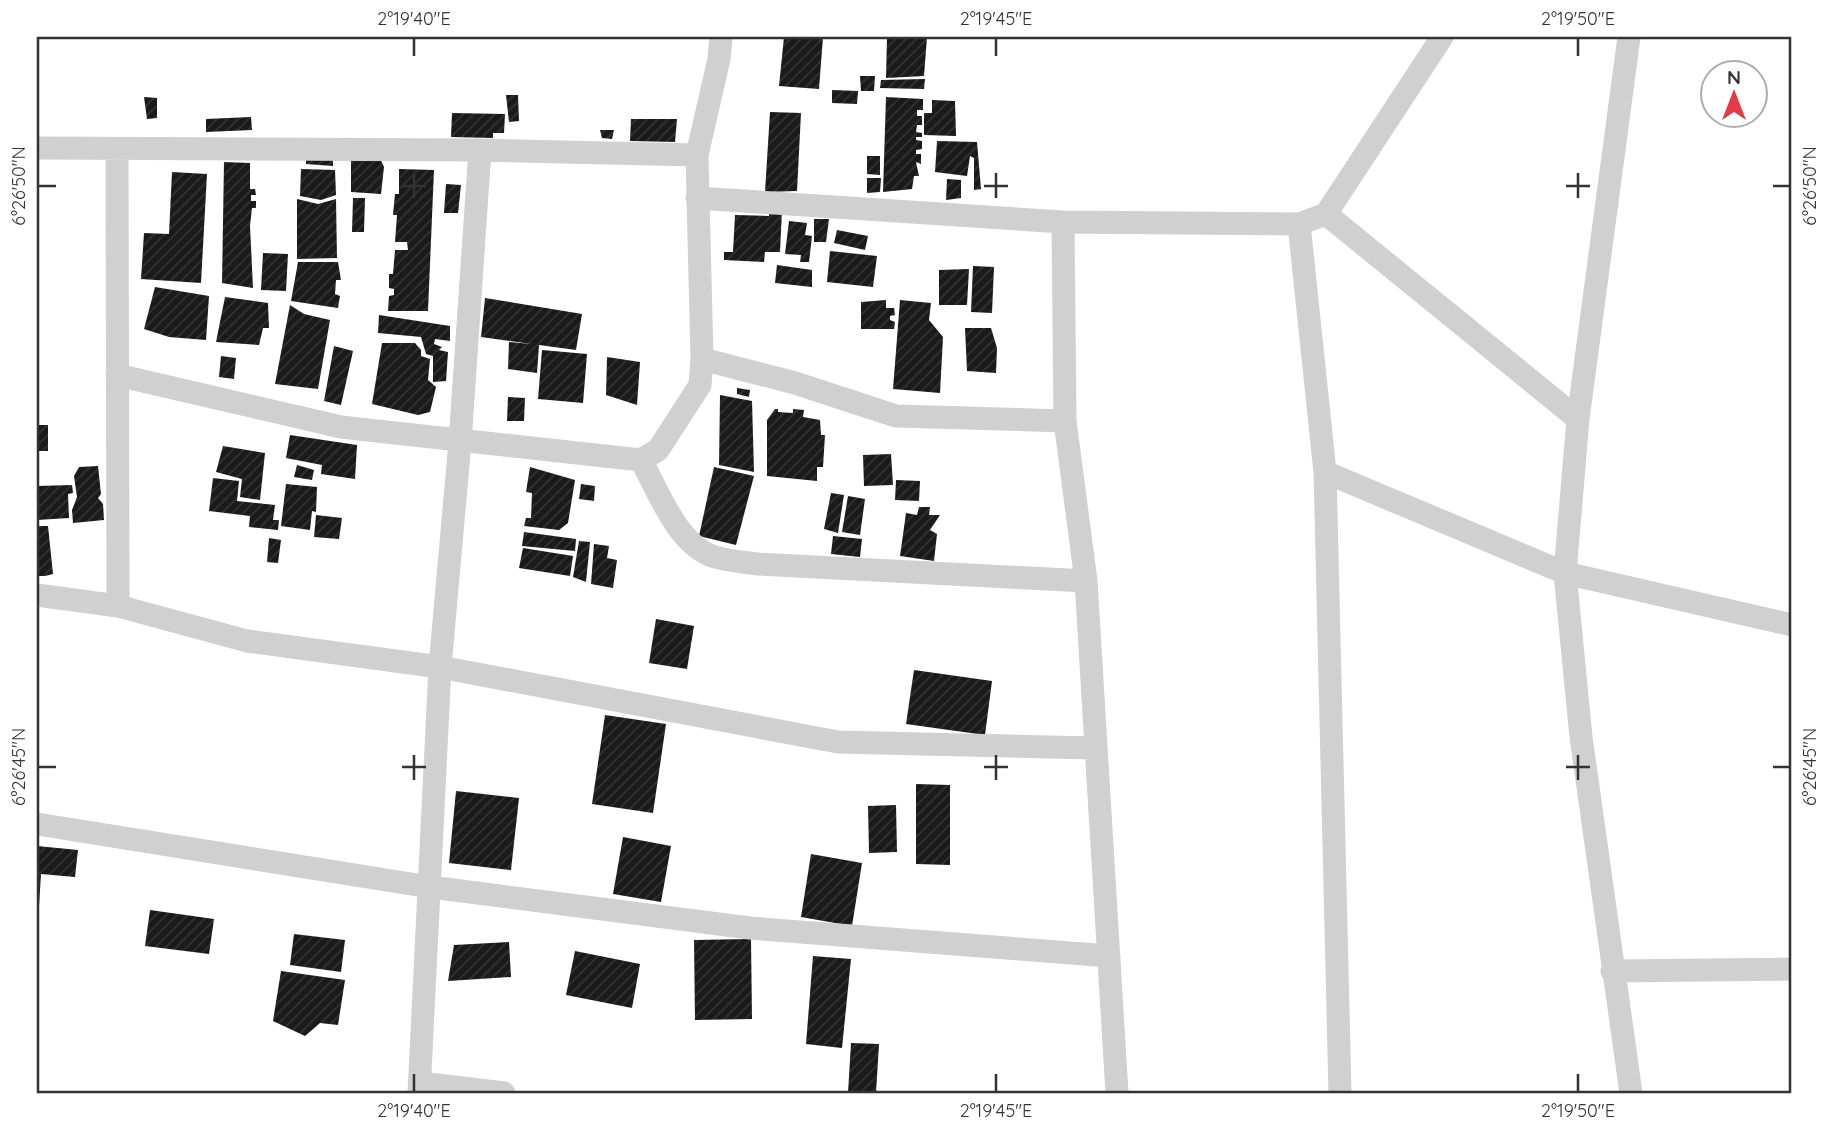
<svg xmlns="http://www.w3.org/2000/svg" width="1829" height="1130" font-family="Quicksand,sans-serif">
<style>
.building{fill:url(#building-hatch)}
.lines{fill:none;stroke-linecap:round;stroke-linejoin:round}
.street{stroke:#d0d0d0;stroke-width:23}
.ticks{fill:none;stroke:#333;stroke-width:2.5}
.neatline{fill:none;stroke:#333;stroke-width:2.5}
.ticks-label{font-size:18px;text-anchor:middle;fill:#333}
</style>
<defs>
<pattern id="building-hatch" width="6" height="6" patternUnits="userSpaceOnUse" patternTransform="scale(1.75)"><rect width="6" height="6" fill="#1a1a1a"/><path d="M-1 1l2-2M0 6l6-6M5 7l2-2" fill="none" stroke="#333"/></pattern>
</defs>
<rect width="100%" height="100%" fill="#fff"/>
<path class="building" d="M784,37H823L819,89L779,86Z
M887,37H927L924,76L886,78Z
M860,76H875L874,91H861Z
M925,79L924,89L880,88L881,80Z
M832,90L858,91L857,104L832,103Z
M506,95H518L519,121L509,122Z
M144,97L157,98V118L147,119Z
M886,97L923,99V110H917V116H922V125H917L916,132L922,133V137H916V140L922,141V149L916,150V154H921V164L916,162L919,176H914L912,189L883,192Z
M932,100L955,101L956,136L924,135V113H932Z
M770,112L801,113L797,191L765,192Z
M452,113L505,114L504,133H493V138L451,137Z
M251,117L252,130L206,132V119Z
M631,119H677L675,142L630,141Z
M600,130H614L612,139L602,138Z
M937,141L977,142L981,189L974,190V158L970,156L967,176L935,172Z
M379,156L384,167L381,194L351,192V157Z
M867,156H880V175L867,174Z
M306,159H333V166L306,164Z
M224,162L250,163V189H255L256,195H251V201H256V208H252L250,226L253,288L222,283Z
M301,169L335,170L336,195L321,200L300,196Z
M399,169L434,170L428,311H388L389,296L394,295V289L389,288V274H393L395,250H408L407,242H395L397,215H393L395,194H399Z
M172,172L207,174L201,283L141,279L144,233L169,234Z
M867,178H881L880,192L867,193Z
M947,179L961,180V198L946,200Z
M446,184L461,185L458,213H444Z
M353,198H365L364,232H352Z
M297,199L318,204L336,199L337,258L297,259Z
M769,210H782L780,252H765L764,262L724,260V252H733L735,215L769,216Z
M814,219H829L826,242H814Z
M789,221L807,223L805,235L812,236L809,262H800L801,255L785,254Z
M837,230L868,236L865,250L834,243Z
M830,251L877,256L873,287L827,282Z
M263,253L288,254L286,291L261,290Z
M298,262H338L341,280H336L335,294L340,296L338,308L291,301Z
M777,265L812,270V287L775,283Z
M973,266L994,267L992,313L971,312Z
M969,269L967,305H939V270Z
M155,287L209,296L206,340L169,337L144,329Z
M225,297L268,303L269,328H263L259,345L216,342Z
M485,298L582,314L576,350L539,345L537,373L508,369L509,342L532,344L481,337Z
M886,300V308H894L895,315L890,316V320L895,322L894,329H861V302Z
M900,300L931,303L929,320L943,337L940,393L893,389Z
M290,305L304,314L330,320L318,389L275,384Z
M379,315L450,326V341L435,339L434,344L442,347L439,350L448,352L446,381L433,382V356L426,354L421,337L378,333Z
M965,328H991L997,348L996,373L967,371Z
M382,343H415L421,350V356L430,359L428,380L436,387L430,412L418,415L372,404Z
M334,346L353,351L341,405L324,401Z
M542,350L587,354L583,403L538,399Z
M221,356L236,358L234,379L219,377Z
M607,357L640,362L637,405L606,395Z
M737,388L750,390L749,397L737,394Z
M720,395L752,401L754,472L719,465Z
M508,397L525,398L524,421H507Z
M775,409H778V412L793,413V409L804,410L803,417L820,420L821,435H825L823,467H817V481L767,476V420Z
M37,425H48V451H37Z
M290,435L357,445L355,479L321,474L322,465L286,458Z
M223,446L265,453L260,500L240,497L242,479L216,472Z
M891,454L893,485L864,486L863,455Z
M297,465L314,470L312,480L294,477Z
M98,466L101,494L98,498L103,504L104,520L73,523L72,510L77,497L74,476L79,467Z
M530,467L575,480L568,523L559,530L524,526L526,518H531L532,493L526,492Z
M714,467L754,476L736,545L699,536Z
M213,478L239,481L237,501L275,505L273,520H279L278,530L249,527L250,516L209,511Z
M896,480L920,481L919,501L895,500Z
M286,484L317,487L316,512L312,511L310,530L281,526Z
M581,484L595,486L594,501L579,499Z
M72,485L73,493L68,494L69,518L37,520V486Z
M831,493L844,495L838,533L824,529Z
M848,496L865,499L860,535L842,532Z
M919,507H930L929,515H940L930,530L937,534L934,561L900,556L906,513L917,515Z
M316,515L342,518L339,539L314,537Z
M37,526H48L53,574L45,576H37Z
M524,532L576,539L575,551L522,546Z
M833,536L862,539L860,557L831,554Z
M269,538L281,540L278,563L267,562Z
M579,541L590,542L586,582L573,577Z
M594,544L609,546L607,558L617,560L613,588L591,584Z
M523,548L573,556L570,576L519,568Z
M656,619L694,626L687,669L649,663Z
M914,670L992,681L985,735L906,724Z
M605,715L666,724L653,813L592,804Z
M916,784L950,785V865L916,864Z
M456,791L519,798L511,870L449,863Z
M896,805L897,852L869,853L868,806Z
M623,837L671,846L661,902L613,894Z
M37,846L78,850L75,877L41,874L39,906Z
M811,854L862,863L852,926L801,917Z
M150,910L214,919L209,954L145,946Z
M294,934L345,940L341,972L290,965Z
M751,939L752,1019L695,1020L694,940Z
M509,942L511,977L448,981L454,945Z
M575,951L640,964L632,1008L566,995Z
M813,956L851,959L842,1048L806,1044Z
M281,971L345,980L338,1025L320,1023L305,1036L273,1021Z
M851,1043L879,1044L876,1093H848Z"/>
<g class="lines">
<path class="street" d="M1629,37L1578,419L1565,573L1581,737L1631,1093
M37,148L480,150L697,155
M117,149L118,606
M697,198L1063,222L1299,224L1326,214L1442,37
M1326,214L1578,419
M1063,222L1065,421L1086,581L1117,1093
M1299,224L1325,472L1340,1093
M702,359L795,383L896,416L1065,421
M117,375L341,427L641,460L658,450L700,385L702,359L697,155L719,59L721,37
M641,460C659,492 677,545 715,557C729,561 744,562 758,564L1086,581
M1325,472L1565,573L1792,625
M37,595L118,606L247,641L440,667L838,742L1095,748
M37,824L430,887L750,928L1109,956
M1612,971L1792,969
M420,1083L504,1093
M419,1093L440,667L460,442L480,150"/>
</g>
<path class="ticks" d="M414,38V56M996,38V56M1578,38V56M414,173V198M996,173V198M1578,173V198M38,186H56M402,186H426M984,186H1008M1566,186H1590M1773,186H1790M414,755V780M996,755V780M1578,755V780M38,767H56M402,767H426M984,767H1008M1566,767H1590M1773,767H1790M414,1074V1092M996,1074V1092M1578,1074V1092"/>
<rect width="1829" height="1130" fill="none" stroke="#ffffff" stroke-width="77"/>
<g transform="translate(1734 94)"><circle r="33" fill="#ffffff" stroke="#adadad" stroke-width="2"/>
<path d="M0-5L12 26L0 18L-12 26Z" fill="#e63946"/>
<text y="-10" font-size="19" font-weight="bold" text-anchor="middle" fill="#333333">N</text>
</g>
<rect x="38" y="38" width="1752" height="1054" class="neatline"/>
<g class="ticks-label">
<text x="414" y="25">2°19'40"E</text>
<text x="996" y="25">2°19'45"E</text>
<text x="1578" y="25">2°19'50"E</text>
<text transform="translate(19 186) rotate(-90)" y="6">6°26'50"N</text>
<text transform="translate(1810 186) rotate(-90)" y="6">6°26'50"N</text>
<text transform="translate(19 767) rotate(-90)" y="6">6°26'45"N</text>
<text transform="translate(1810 767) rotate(-90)" y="6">6°26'45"N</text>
<text x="414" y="1117">2°19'40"E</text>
<text x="996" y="1117">2°19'45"E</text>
<text x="1578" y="1117">2°19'50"E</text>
</g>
</svg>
